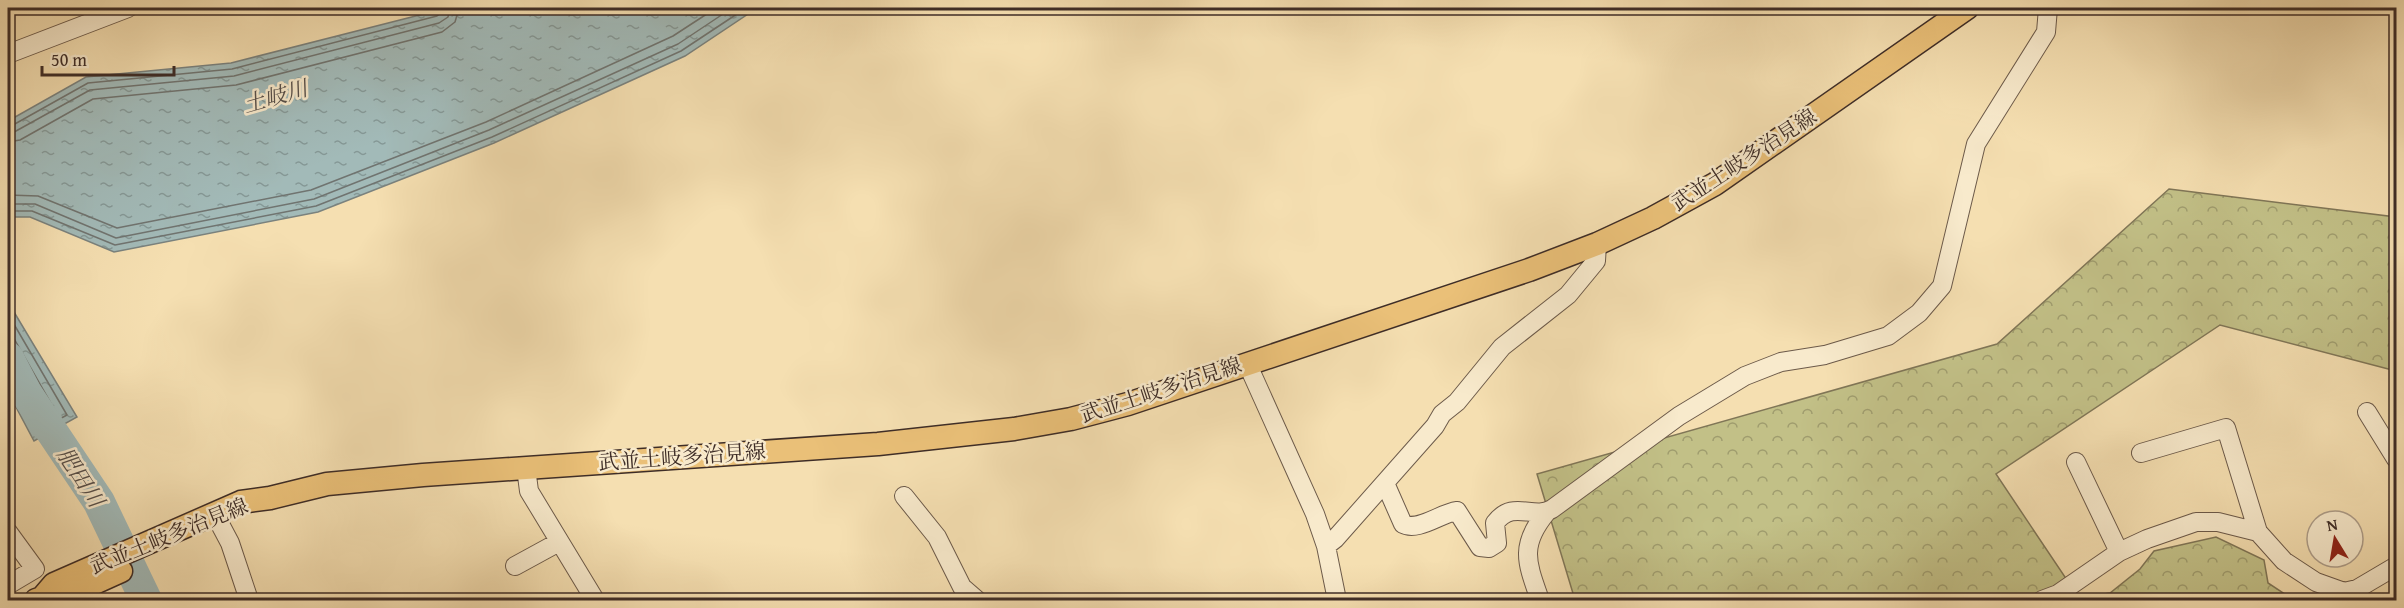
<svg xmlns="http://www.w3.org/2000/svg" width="2404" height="608" font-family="'Gentium Book Plus','Noto Serif JP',serif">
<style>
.forest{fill:url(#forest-crowns);stroke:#807657;stroke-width:1.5}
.water{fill:url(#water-ripples);stroke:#7a827e;stroke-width:1.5}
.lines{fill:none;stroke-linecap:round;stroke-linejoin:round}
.shore{stroke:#707470;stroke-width:1.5}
.river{stroke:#a2bab8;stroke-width:32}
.minor-casing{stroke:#6c5a4a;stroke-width:20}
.major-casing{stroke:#3e2d27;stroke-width:25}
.minor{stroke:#f8eacc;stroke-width:18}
.major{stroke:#eac078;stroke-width:22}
.labels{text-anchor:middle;stroke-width:5;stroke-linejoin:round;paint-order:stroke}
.street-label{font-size:21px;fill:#3e2d27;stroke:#f8eacc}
.water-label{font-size:22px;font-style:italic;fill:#57504b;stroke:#f8eacc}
</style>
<defs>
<pattern id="forest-crowns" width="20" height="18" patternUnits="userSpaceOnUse" patternTransform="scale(1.5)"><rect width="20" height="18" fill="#c2c087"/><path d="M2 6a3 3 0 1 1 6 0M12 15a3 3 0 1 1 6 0" fill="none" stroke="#9f9c6e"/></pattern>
<pattern id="water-ripples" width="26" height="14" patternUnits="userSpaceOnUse" patternTransform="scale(1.5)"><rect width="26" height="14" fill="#a2bab8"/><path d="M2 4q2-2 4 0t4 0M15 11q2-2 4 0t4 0" fill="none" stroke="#859896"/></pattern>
</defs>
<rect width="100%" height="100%" fill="#f5dfb1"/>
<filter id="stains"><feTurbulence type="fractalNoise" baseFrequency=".00333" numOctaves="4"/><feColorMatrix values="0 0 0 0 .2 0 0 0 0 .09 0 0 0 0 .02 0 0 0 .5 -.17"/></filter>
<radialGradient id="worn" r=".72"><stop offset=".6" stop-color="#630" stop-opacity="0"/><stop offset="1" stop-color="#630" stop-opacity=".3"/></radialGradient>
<path class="forest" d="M2169,189L2396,217V371L2220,325L1996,474L2079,598L2110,593L2140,569L2154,551L2216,537L2264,560L2268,583L2291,598L2290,600H1575L1537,474L1997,344Z"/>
<path class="water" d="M447,8H757L685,56L494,143L318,212L114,252L30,217H8V121L86,77L231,63Z
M8,302L77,417L34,441L8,392Z"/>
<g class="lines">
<path class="shore" d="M8,125H13L88,83L232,69L437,16L441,13L442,8
M8,133L16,131L90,90L234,76L439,23L448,17L450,8
M8,142L20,140L93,99L236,85L442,32L455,22L459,8
M8,195L38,196L117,228L311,190L486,122L673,36L716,8
M8,204H35L116,238L314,199L489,130L678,44L732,8
M8,211H32L115,245L316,206L492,137L681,51L746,8
M8,314L67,415L37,431L15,394L8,391
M8,328L56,412L39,421C31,408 25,384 8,383"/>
<path class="river" d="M8,358L26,393L99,502L146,600"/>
<g class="minor-casing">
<path id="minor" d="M8,54L128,8
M1247,363L1315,514L1326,546L1337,600
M2367,412L2396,459
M2141,453L2226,428L2258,532
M2076,462L2119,552
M526,468L529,491L595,600
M1385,483L1403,524C1418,532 1441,513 1457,511L1480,547L1489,548L1497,543L1495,523C1513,499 1533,520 1552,509L1679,416L1745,376L1781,362L1825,355L1888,336L1919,313L1942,286L1976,144L2046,32L2048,8
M904,496L937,537L962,587L977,600
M221,526L230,543L249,600
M8,532L35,569L8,585
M1326,546L1335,539L1435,426L1442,414L1457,402L1502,347L1568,295L1596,261L1597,244
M515,566L559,542
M1540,600C1527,563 1519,546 1546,513
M2042,600L2058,594L2119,552L2147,539L2196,522H2218L2258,532L2284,561L2316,582L2344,592L2357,589L2396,566"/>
</g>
<g class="major-casing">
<path id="major" d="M42,598L59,599L121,571
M36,600L42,598L54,584L241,502L270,498L327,484L423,475L878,444L1014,429L1071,419L1128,404L1529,270L1597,244L1653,218L1715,184L1967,8"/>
</g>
<use href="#minor" class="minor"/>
<use href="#major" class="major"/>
</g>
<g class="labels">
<g class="street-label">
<text transform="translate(1744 160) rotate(-33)" y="7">武並土岐多治見線</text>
<text transform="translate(1161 390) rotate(-18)" y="7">武並土岐多治見線</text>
<text transform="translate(682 457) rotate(-4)" y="7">武並土岐多治見線</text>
<text transform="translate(169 536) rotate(-22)" y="7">武並土岐多治見線</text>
</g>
<g class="water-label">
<text transform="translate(275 96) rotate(-16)" y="8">土岐川</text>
<text transform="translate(81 477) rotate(57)" y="8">肥田川</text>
</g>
</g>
<rect width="2404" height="608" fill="none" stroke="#f5dfb1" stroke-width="30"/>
<rect x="9" y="9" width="2386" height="590" fill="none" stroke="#3e2d27" stroke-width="3"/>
<rect x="15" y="15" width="2374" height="578" fill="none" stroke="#3e2d27" stroke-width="1.5"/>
<g transform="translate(2335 539) rotate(349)"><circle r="28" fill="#f8eacc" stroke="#ae9e8a" stroke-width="1.5"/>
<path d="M0-4.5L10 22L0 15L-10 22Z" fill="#8f2418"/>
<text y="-9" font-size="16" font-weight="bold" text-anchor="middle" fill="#3e2d27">N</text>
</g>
<path d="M42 66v9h132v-9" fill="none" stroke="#3e2d27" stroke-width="3"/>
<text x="51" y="66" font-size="18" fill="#3e2d27" stroke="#f8eacc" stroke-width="4.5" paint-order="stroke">50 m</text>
<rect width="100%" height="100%" filter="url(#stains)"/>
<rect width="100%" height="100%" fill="url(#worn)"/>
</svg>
